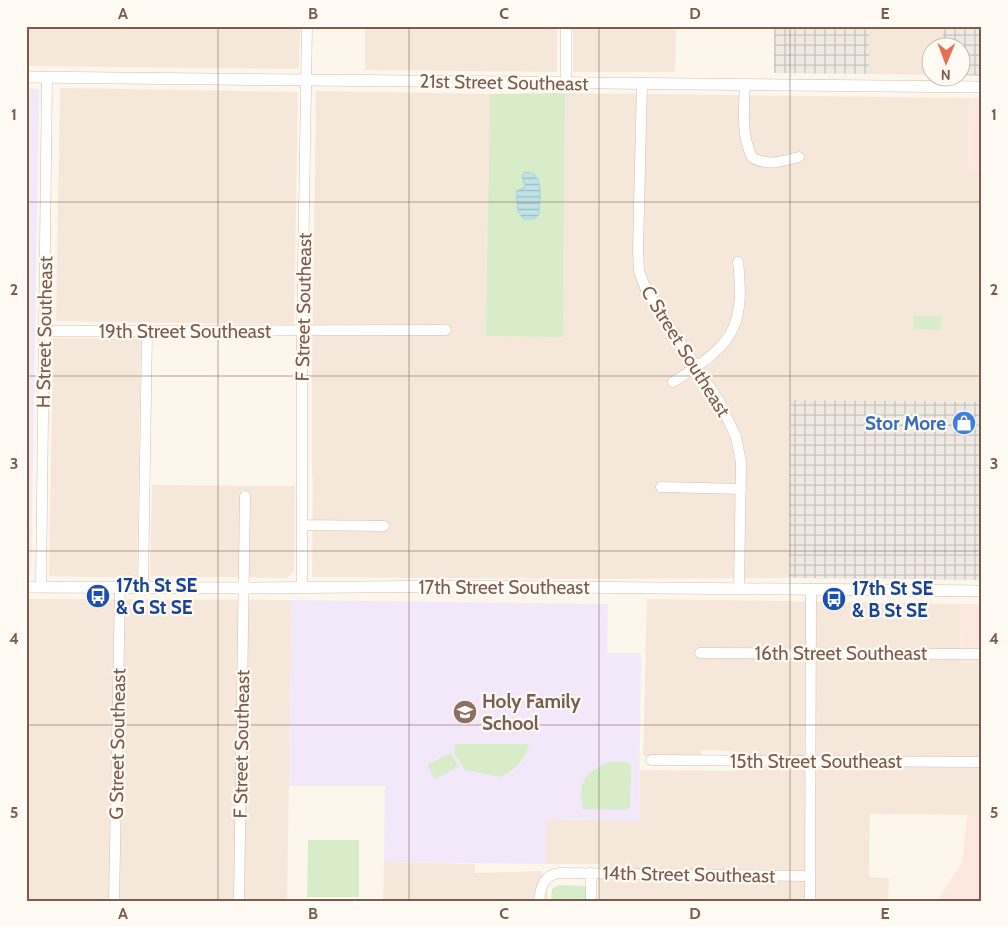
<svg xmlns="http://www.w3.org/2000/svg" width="1008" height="927" font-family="Cabin,sans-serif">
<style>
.residential{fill:#f5e8da}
.commercial{fill:#fde8e0}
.industrial{fill:url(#industrial-grid)}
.education{fill:#f3e8fa}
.green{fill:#d8ecc9}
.water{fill:url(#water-rules);stroke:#a5d3da}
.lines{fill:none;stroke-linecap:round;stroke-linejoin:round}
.minor-casing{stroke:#d1beb0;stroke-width:11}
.tertiary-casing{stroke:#d1beb0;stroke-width:12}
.minor{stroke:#fff;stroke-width:10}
.tertiary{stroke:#fff;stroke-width:11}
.grid{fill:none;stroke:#7a5c4d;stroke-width:1;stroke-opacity:0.55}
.labels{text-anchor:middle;stroke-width:4.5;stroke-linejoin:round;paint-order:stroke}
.street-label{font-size:19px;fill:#7a5c4d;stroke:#fffaf3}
.shop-label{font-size:19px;font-weight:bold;fill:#366cbe;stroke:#fffaf3;text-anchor:end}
.transit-label{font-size:19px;font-weight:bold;fill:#164399;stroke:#fffaf3;text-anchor:start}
.education-label{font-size:19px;font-weight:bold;fill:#785e54;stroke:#fffaf3;text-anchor:start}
.neatline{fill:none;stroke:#7a5c4d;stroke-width:2}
.grid-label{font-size:16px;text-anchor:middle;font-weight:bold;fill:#7a5c4d}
</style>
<defs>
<pattern id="industrial-grid" width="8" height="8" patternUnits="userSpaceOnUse" patternTransform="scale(1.25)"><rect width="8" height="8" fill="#efe9e4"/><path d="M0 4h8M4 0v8" fill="none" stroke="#c7c0bb"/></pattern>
<pattern id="water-rules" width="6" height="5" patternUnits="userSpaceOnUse" patternTransform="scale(1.25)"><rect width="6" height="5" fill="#bfe3e8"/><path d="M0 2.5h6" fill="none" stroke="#a0bbbe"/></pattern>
</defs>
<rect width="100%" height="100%" fill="#fdf6ec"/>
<path class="residential" d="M26,26H300L299,69L26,66Z
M365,26H557V72L365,70Z
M573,26H676L675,72H573Z
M869,26H943V47L930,48V75L869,74Z
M60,88L298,92L294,325L56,321Z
M316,91L490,94L487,336H563L565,93L969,98L968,172H982V402L791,400L789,578L561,579L312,577L313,476L312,475V370Z
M53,338L141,339L137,578L49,576Z
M152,485L295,486L294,571L287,578L151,576L150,573Z
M26,599L292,600L287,901H26Z
M647,599L961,604L960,662H982V815L870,814L869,877L889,878L888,901H599V864H546V819L639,821L640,770L731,771V751L701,750V757L643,756Z
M384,862L475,864V873L541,871L549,901H383Z"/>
<path class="commercial" d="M969,98H982V172H968Z
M961,604H982V662H960Z
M967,815H982V901H937L962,862Z"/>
<path class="industrial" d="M774,26H869V74L774,73Z
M943,26H982V76L961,75L960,48L943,47Z
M791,400L982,402V580L789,578Z"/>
<path class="education" d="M26,88L39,89L31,575H26Z
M292,600L608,604L607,653H641L639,821L547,819L546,864L384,862L385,786H289Z"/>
<path class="green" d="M565,93L563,337L486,336L490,94Z
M914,316H941V330L914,329Z
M455,744H529C526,759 514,771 500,777L465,770L454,753Z
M451,753L458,767L435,779L427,765Z
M610,762H626L631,765L630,807L626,810L583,809C576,784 587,770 610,762Z
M308,840H359V897H307Z
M559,885L584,886L586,888V901H549L551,900L552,889Z"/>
<path class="water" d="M525,172C546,172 539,200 539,214C536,220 530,219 524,219L518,212L516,191L524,188L525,185L522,177Z"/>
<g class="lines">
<g class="minor-casing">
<path id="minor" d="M566,83V26
M642,83L638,250L639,271L646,290L719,401L736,437L741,462L739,588
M745,85C744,109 741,135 752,157C766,167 783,161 799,157
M44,331L446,330
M673,382C729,346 746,333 738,262
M661,487L741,489
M302,525L384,526
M41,587L47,77
M302,587V331L307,26
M143,588L147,331
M700,653L982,654
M651,760L982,762
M114,901L120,588
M239,901L245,496
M539,901C541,886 544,875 560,873L810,876
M591,901V873
M810,901L811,589"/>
</g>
<g class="tertiary-casing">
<path id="tertiary" d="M26,77L982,87
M26,587L244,588L467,586L982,591"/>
</g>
<use href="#minor" class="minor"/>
<use href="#tertiary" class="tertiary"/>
</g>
<path class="grid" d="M218,26V901M409,26V901M599,26V901M790,26V901M26,202H982M26,376H982M26,551H982M26,725H982"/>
<defs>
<g id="shop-disc" transform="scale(1.25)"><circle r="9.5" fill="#3f7fe0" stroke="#fffaf3"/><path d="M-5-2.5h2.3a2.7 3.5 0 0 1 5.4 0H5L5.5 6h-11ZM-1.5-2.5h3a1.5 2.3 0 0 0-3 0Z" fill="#fff"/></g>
<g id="bus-disc" transform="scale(1.25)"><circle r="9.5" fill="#1a4fb4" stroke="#fffaf3"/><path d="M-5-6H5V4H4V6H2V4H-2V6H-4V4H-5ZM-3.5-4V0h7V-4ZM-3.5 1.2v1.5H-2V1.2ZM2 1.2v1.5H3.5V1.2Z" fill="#fff"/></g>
<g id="school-disc" transform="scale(1.25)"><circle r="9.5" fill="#8d6e63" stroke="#fffaf3"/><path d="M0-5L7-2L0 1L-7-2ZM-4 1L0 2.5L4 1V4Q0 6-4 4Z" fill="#fff"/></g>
</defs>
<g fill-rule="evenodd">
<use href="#shop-disc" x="964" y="423"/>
<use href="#bus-disc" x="98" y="596"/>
<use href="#bus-disc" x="834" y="599"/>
<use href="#school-disc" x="465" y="712"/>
</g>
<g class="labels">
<g class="street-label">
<text transform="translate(504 82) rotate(1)" y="7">21st Street Southeast</text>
<text transform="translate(303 307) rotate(-89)" y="7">F Street Southeast</text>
<text x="185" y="338">19th Street Southeast</text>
<text transform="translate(44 332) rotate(-89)" y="7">H Street Southeast</text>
<text transform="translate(686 351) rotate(58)" y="7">C Street Southeast</text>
<text x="504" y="594">17th Street Southeast</text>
<text x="841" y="660">16th Street Southeast</text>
<text transform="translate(117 744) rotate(-89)" y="7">G Street Southeast</text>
<text transform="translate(241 744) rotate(-89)" y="7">F Street Southeast</text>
<text x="816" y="768">15th Street Southeast</text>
<text transform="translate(689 874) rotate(1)" y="7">14th Street Southeast</text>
</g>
<g class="shop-label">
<text x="946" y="430">Stor More</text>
</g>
<g class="transit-label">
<text x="116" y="592">17th St SE<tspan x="116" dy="22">&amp; G St SE</tspan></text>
<text x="852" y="595">17th St SE<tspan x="852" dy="22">&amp; B St SE</tspan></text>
</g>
<g class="education-label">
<text x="482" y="708">Holy Family<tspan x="482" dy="22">School</tspan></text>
</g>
</g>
<rect width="1008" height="927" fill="none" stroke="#fffaf3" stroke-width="55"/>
<g transform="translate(946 62) rotate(181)"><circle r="24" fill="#fffaf3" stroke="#cabbb1"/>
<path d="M0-4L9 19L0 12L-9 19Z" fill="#e76f51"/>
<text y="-8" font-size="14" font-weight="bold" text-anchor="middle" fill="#7a5c4d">N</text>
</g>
<rect x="28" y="28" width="952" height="872" class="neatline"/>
<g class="grid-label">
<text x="123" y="19">A</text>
<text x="313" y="19">B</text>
<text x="504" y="19">C</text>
<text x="695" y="19">D</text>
<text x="885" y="19">E</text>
<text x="14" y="120">1</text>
<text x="994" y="120">1</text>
<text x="14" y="295">2</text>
<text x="994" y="295">2</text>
<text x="14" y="469">3</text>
<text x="994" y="469">3</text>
<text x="14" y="644">4</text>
<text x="994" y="644">4</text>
<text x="14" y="818">5</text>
<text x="994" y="818">5</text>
<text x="123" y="919">A</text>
<text x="313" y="919">B</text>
<text x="504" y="919">C</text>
<text x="695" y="919">D</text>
<text x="885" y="919">E</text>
</g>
</svg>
